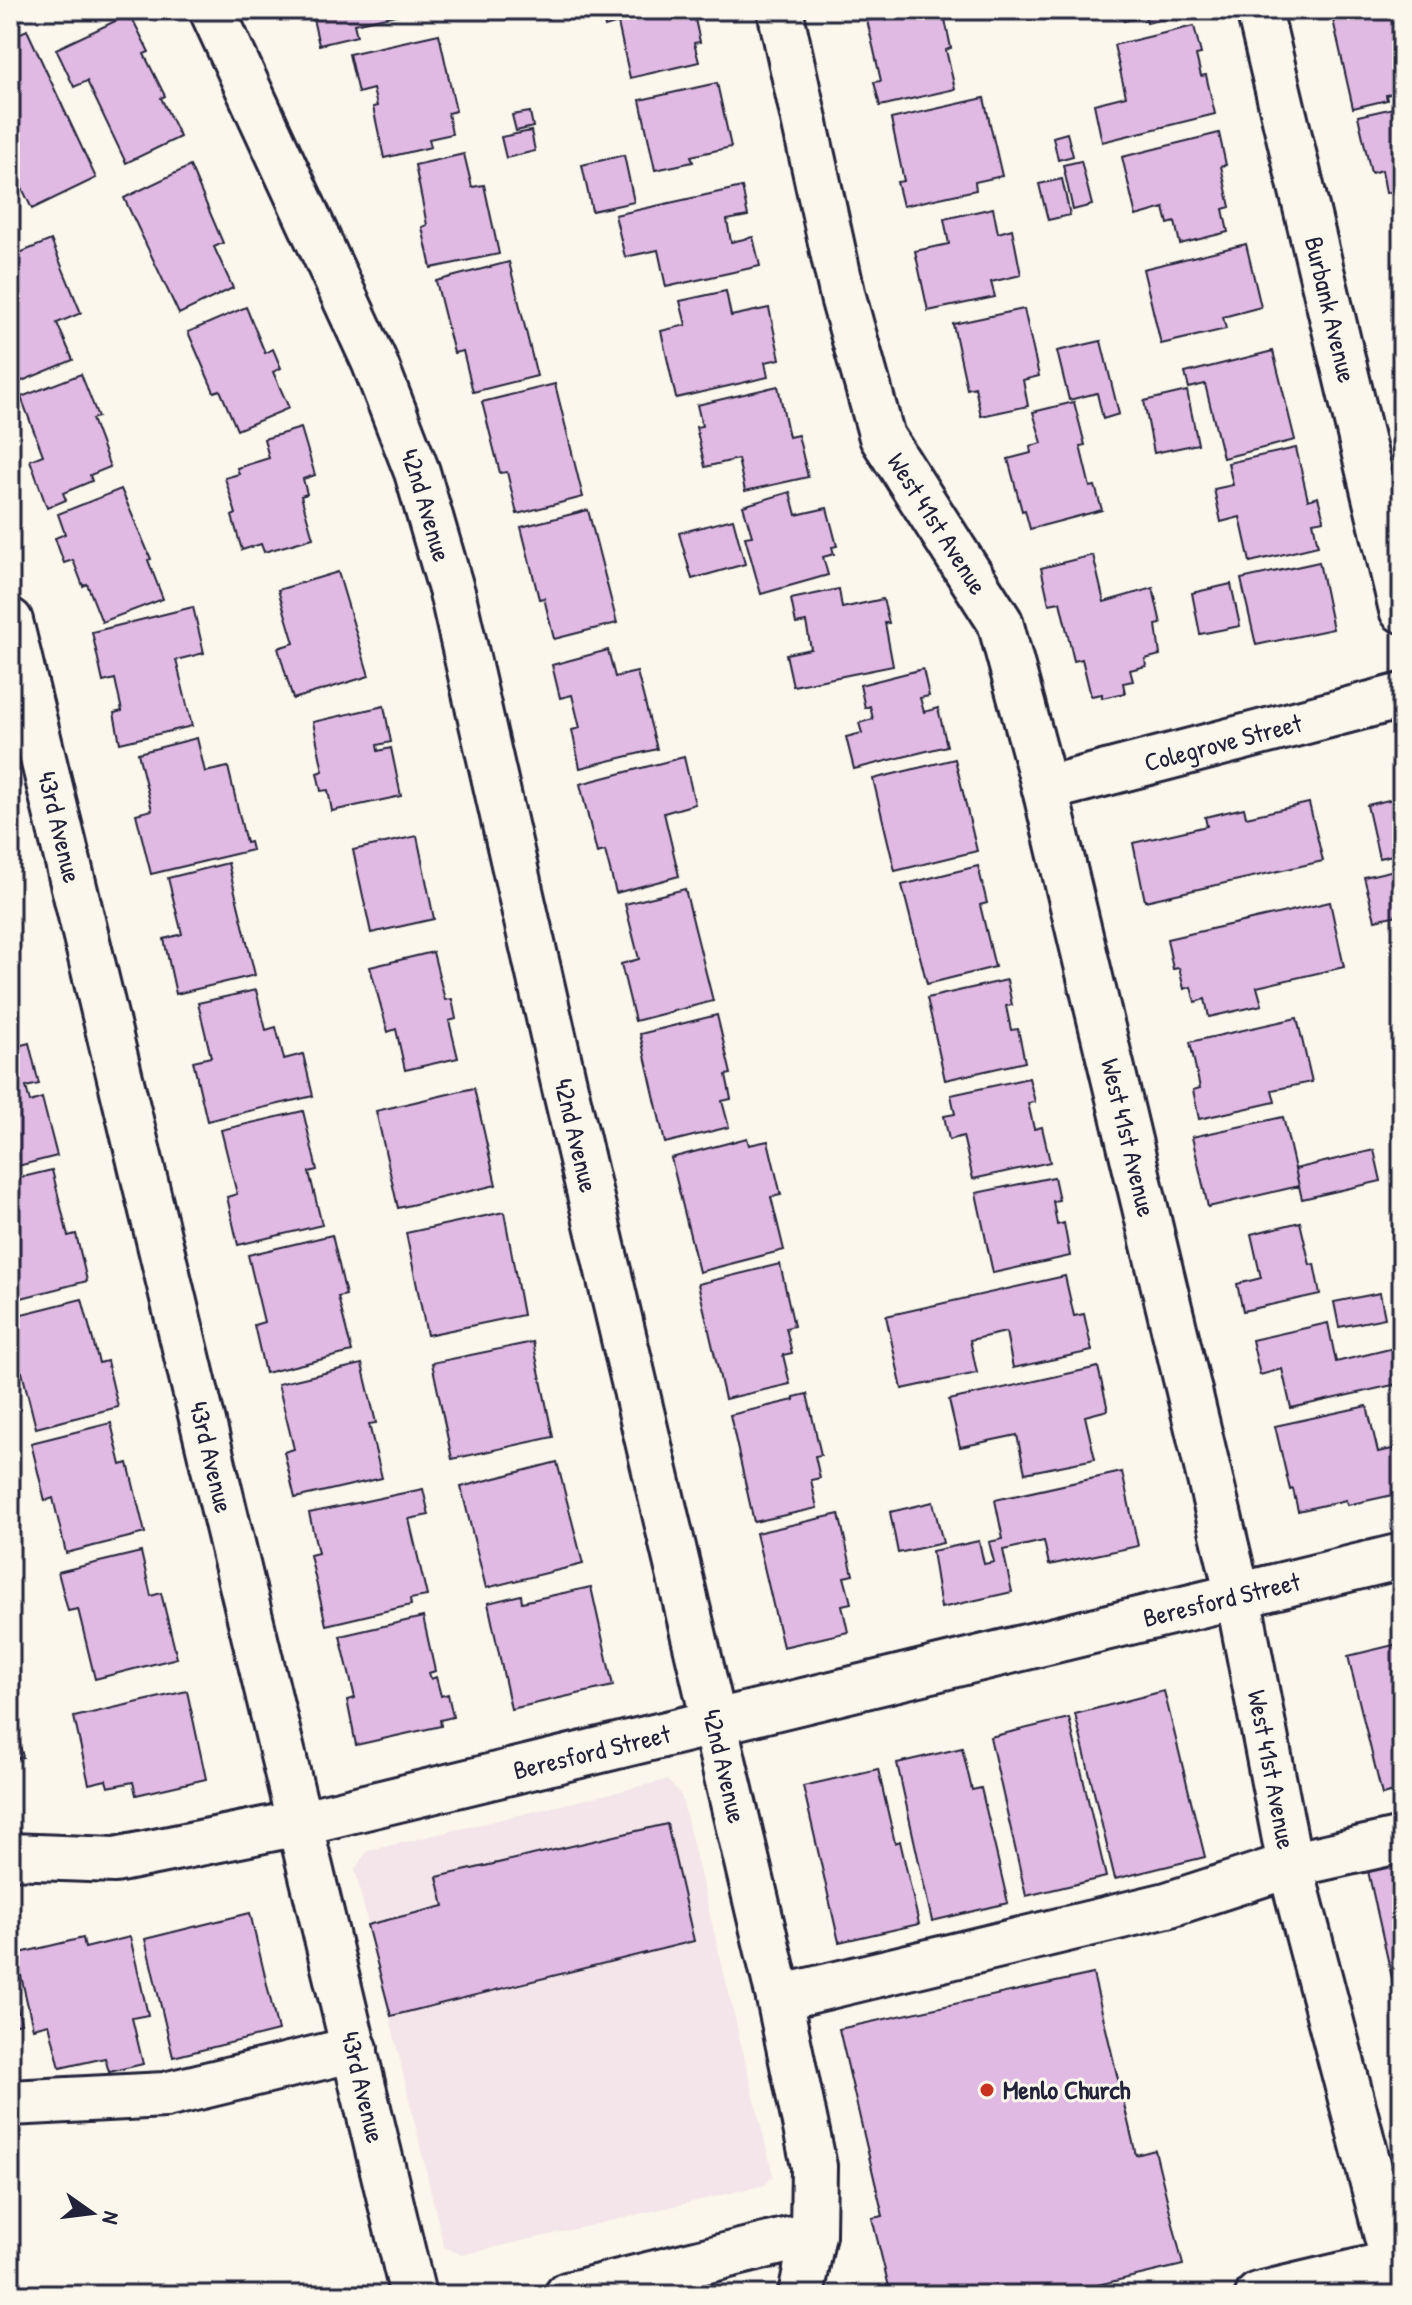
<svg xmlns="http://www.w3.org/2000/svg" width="1412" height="2305" font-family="'Patrick Hand',sans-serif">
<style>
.built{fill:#f3e5e9}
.building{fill:#e1bae3;stroke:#22223b;stroke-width:2}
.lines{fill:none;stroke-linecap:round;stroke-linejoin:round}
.minor-casing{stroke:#22223b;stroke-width:50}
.minor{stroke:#fbf7ec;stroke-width:44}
.poi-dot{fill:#c8321e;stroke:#fbf7ec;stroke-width:3}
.labels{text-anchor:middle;stroke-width:6;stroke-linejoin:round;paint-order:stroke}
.street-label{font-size:26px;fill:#22223b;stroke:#fbf7ec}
.poi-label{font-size:26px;font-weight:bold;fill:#22223b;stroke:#fbf7ec;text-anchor:start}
</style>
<rect width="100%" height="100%" fill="#fbf7ec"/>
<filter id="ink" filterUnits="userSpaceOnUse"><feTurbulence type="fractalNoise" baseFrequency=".0125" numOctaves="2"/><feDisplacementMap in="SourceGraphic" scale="16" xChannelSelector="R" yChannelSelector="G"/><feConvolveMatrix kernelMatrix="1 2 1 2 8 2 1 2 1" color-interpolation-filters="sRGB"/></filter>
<g filter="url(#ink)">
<path class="built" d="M667,1780L681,1795L773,2176L765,2185L462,2255L444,2247L355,1869L367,1851Z"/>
<path class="building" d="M311,10H418L354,24L357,36L319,45Z
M601,10H693L700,42L694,43L699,62L630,78L618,23L605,27Z
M910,10H943L951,48L946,50L955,89L880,106L874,82L881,81L867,20Z
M1121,10H1190V12L1147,23L1145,16L1124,21Z
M1402,10V91L1386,95L1387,100L1353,108L1331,11Z
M130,14L149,52L144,54L165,96L161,98L180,137L126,163L87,81L74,87L56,49Z
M1194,26L1201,54L1196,55L1201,76L1206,75L1215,114L1102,142L1094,104L1126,96L1114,45Z
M27,30L96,178L32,209L10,163V148L14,147L10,138V38Z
M439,34L456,111L448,113L452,134L429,139L431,147L384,158L373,107L377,106L373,89L358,93L349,54Z
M717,83L731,147L691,156L693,162L655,170L640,100Z
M984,98L1002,176L975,182L976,190L903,206L897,182L904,181L891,119Z
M1402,106V190L1386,193L1382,170L1371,173L1358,116Z
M530,112L533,127L516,131L512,115Z
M531,131L535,151L506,158L501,137Z
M1067,133L1073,156L1058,160L1053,137Z
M1219,133L1226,165L1221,166L1230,207L1223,209L1228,232L1180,244L1175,222L1168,224L1164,208L1136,216L1122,157Z
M464,154L472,187L484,185L499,254L431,268L422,227L427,225L415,165Z
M624,155L634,202L592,211L582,165Z
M1081,161L1092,205L1073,210L1063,165Z
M190,166L223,243L214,247L233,288L179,314L124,198Z
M1062,179L1070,215L1048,220L1039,184Z
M742,187L748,216L727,220L731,242L753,237L760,266L666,287L658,250L625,257L615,215Z
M993,208L998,233L1012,229L1021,275L991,282L995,297L928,311L915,251L949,244L944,219Z
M51,240L81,313L57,323L73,360L10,386V257Z
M1246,244L1261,307L1223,317L1226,329L1161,344L1143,269Z
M509,262L537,376L473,392L463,351L454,353L436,281Z
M726,291L731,316L769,308L780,359L765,362L768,377L676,398L661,331L686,325L680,301Z
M246,307L265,353L273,349L281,368L273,372L289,408L237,430L220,390L214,392L188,332Z
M1024,309L1039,376L1023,380L1028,406L981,416L975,387L967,389L953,324Z
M1101,341L1119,414L1103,419L1097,393L1069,400L1057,351Z
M1273,351L1295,440L1223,458L1205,384L1189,388L1185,373Z
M81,374L98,417L92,419L110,467L90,475L92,481L63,493L66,500L47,508L30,460L43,455L21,397Z
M555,384L583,497L517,514L507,472L500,473L482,402Z
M778,386L789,437L798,435L808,477L745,491L738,459L705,467L696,427L702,426L697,405Z
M1187,391L1198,444L1154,453L1144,401Z
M1074,402L1085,445L1080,446L1090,487L1095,486L1102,510L1030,529L1025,510L1022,511L1008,459L1031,453L1030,446L1042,443L1033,412Z
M301,428L315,475L303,479L307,494L301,496L313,538L264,552L261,544L242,550L232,516L236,514L225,478L239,474L237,468L269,458L264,439Z
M1296,448L1308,500L1318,497L1324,520L1313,522L1318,546L1250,562L1240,517L1221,522L1214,489L1233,485L1228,463Z
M121,489L151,559L148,560L163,599L102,622L87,584L83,586L73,560L64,563L55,538L65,534L58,514Z
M790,492L796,515L827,508L837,546L832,547L834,554L823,557L828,575L761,594L745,537L752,536L743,506Z
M588,510L617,623L554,639L544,598L539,599L521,527Z
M733,519L745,564L692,579L679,533Z
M1093,555L1104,602L1153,588L1161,624L1156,625L1160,655L1145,659L1146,666L1130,670L1133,681L1123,683L1125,693L1102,698V694L1091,696L1082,659L1074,661L1060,602L1049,604L1041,568Z
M1319,562L1333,629L1256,645L1241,579Z
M338,572L369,676L293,699L278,648L294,643L278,590Z
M1231,584L1240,626L1200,634L1192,593Z
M839,589L842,608L883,599L889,623H885L893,666L793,686L786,654L811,649L806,622L796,624L791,599Z
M193,607L204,653L176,660L192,726L120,743L114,713L122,711L115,679L103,682L92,632Z
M608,650L615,677L637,672L657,749L580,768L572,730L580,728L572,695L560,698L552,665Z
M923,669L929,696L920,698L924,712L938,708L947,746L854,769L846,737L862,733L859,723L873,719L870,706L865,708L860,685Z
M384,706L391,742L377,745L378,751L391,748L401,796L332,811L328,790L321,791L317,773L323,771L313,722Z
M197,738L205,772L228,767L246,843L250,842L252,850L151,874L136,814L152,810L138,753Z
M684,757L695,804L664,813L679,876L616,893L605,851L597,853L580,784Z
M955,759L977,851L895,871L873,779Z
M1402,797V853L1379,858L1367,805Z
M1309,803L1323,861L1145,901L1133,843L1207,826L1205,817L1244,808L1246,817Z
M417,836L434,919L371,933L353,850Z
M228,863L255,975L176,994L164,939L182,934L168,878Z
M978,866L987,903L980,905L995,967L927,984L902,885Z
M1399,869L1402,914L1375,920L1364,877Z
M685,889L713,1001L635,1021L621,964L639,959L625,904Z
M1330,902L1344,967L1257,987L1262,1005L1209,1017L1205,999L1195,1002L1191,987L1184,989L1179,968L1173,969L1167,939Z
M433,952L445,1000L452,999L456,1019L449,1021L458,1058L405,1070L396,1029L388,1032L370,967Z
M1007,980L1012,1005L1006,1006L1011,1030L1018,1029L1025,1062L945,1080L927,998Z
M256,990L266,1030L276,1027L284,1059L303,1054L313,1096L207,1121L193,1061L211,1057L198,1003Z
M717,1015L731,1074L726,1075L731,1099L722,1101L729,1127L665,1143L640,1034Z
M1297,1018L1312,1082L1272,1090L1275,1102L1199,1119L1193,1090L1200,1088L1190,1042Z
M29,1043L39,1084L26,1087L30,1102L42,1098L57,1156L10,1168V1048Z
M1029,1078L1035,1102L1028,1103L1034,1129L1042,1127L1050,1162L973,1179L963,1136L949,1140L944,1116L955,1114L951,1095Z
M474,1088L496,1185L398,1208L376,1111Z
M303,1111L317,1170L309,1172L322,1225L238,1245L227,1197L237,1194L221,1130Z
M1283,1117L1299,1186L1208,1207L1192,1137Z
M747,1138L749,1145L768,1141L781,1195L771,1197L784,1250L699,1272L671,1158Z
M1374,1150L1381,1181L1302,1199L1295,1169Z
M52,1170L68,1236L76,1234L87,1281L10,1301V1180Z
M1054,1177L1059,1200L1053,1201L1057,1225L1064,1223L1070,1256L993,1273L976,1193Z
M504,1212L523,1315L427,1335L406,1233Z
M1300,1222L1310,1265L1314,1264L1320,1294L1243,1311L1237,1284L1261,1278L1251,1234Z
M332,1235L346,1295L338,1297L352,1352L265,1373L254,1325L264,1322L248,1255Z
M780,1264L794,1326L786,1328L792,1353L783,1355L790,1384L725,1399L698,1284Z
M1065,1276L1074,1316L1084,1314L1092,1351L1013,1368L1006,1332L970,1340L977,1373L902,1389L886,1316Z
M1380,1293L1385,1318L1339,1327L1334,1302Z
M82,1299L99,1363L107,1361L118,1407L36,1428L22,1372L16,1374L10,1351V1317Z
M1328,1323L1336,1362L1402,1346V1383L1291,1408L1282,1369L1260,1375L1252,1340Z
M533,1342L553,1437L452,1459L432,1363Z
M362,1364L376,1423L369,1424L382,1478L295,1498L284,1452L294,1449L278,1384Z
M1098,1367L1108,1410L1085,1416L1095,1459L1025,1473L1017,1435L960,1447L949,1400Z
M807,1394L821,1455L815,1456L820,1478L811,1480L817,1508L754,1522L730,1415L794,1400V1397Z
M1367,1406L1378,1452L1402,1447V1493L1347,1505L1346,1500L1298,1511L1293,1489L1290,1490L1275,1426Z
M111,1423L121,1465L128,1463L145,1533L66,1553L53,1498L45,1501L31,1443Z
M557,1462L583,1564L486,1588L461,1487Z
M1122,1472L1138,1546L1049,1565L1044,1541L1003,1550L1012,1592L941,1608L932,1551L979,1541L984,1564L994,1562L989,1542L1003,1539L995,1500Z
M423,1489L429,1515L409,1519L427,1596L410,1599L411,1605L326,1625L310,1555L318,1553L309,1513Z
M933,1502L943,1543L898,1553L890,1512Z
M839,1514L853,1575L844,1577L851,1603L842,1605L848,1632L783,1647L756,1533Z
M141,1552L151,1596L161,1593L177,1658L95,1679L78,1609L68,1611L58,1572Z
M591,1587L613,1686L511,1709L488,1603L521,1595L522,1602Z
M423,1617L435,1671L429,1673L431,1679L436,1677L441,1696L448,1694L453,1717L440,1720L441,1726L356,1745L347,1700L355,1698L340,1636Z
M1402,1643V1790L1382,1795L1348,1656Z
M187,1691L206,1779L136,1795L133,1782L108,1787L106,1780L89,1784L74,1717Z
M1164,1691L1205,1857L1115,1879L1075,1714Z
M10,1708L23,1757L10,1760Z
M1069,1718L1106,1877L1026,1896L990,1737Z
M962,1748L972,1790L981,1788L1008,1903L932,1921L897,1763Z
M878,1769L895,1843L900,1841L919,1924L839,1942L803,1786Z
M667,1824L694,1941L391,2016L367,1925L444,1906L437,1877Z
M1402,1854V2023L1366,1862Z
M250,1913L278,2031L173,2057L145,1939Z
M130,1937L148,2015L132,2018L143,2064L109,2072L105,2058L60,2068L49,2024L33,2028L16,1954L83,1938L85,1948Z
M1093,1974L1136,2155L1155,2150L1183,2265L1055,2295H891L872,2218L883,2216L839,2029Z
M10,1976L21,2023L10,2026Z"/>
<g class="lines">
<g class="minor-casing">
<g id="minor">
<path id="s1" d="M212,10L374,361L417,472L453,596L565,1088L779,1998L814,2166L813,2234L801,2295"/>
<path id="s2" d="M780,10L843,297L882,437L1000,622L1045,789L1238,1596L1290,1865L1402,2294"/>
<path id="s3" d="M1259,10L1402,610"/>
<path id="s4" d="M10,621L413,2295"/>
<path id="s5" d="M1045,789L1402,696"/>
<path id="s6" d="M10,1856L115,1860L299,1823L1402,1556"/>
<path d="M779,1998L1167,1905L1290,1865L1402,1840"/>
<path d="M10,2103L165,2095L355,2049"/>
<path d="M567,2295L813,2234"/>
<path d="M1258,2295L1402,2261"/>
</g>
</g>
<use href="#minor" class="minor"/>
</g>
</g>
<circle class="poi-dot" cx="987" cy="2090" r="8"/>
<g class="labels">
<g class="street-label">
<text dy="9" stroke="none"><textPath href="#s3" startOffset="308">Burbank Avenue</textPath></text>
<text dy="9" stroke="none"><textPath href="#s1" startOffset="540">42nd Avenue</textPath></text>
<text dy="9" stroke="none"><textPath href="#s2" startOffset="542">West 41st Avenue</textPath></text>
<text dy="9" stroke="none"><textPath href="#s5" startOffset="184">Colegrove Street</textPath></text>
<text dy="9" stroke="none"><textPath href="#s4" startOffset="212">43rd Avenue</textPath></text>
<text dy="9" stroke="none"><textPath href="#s1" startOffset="1188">42nd Avenue</textPath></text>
<text dy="9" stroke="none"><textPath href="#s2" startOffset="1190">West 41st Avenue</textPath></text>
<text dy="9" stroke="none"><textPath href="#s4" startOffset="860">43rd Avenue</textPath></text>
<text dy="9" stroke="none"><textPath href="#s6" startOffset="1242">Beresford Street</textPath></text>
<text dy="9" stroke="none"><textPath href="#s6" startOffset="594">Beresford Street</textPath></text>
<text dy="9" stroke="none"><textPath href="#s1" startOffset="1836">42nd Avenue</textPath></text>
<text dy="9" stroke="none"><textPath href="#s2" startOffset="1838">West 41st Avenue</textPath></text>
<text dy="9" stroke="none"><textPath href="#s4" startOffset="1508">43rd Avenue</textPath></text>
</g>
<g class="poi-label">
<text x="1003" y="2099">Menlo Church</text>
</g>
</g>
<rect width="1412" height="2305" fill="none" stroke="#fbf7ec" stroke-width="40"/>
<rect x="20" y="20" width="1372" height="2265" fill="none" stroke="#22223b" stroke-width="3" filter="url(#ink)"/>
<g transform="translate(92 2213) rotate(104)" stroke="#fbf7ec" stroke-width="6" paint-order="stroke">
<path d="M0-6L14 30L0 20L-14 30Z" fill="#22223b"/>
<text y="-12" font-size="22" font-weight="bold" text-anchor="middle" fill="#22223b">N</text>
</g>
</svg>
